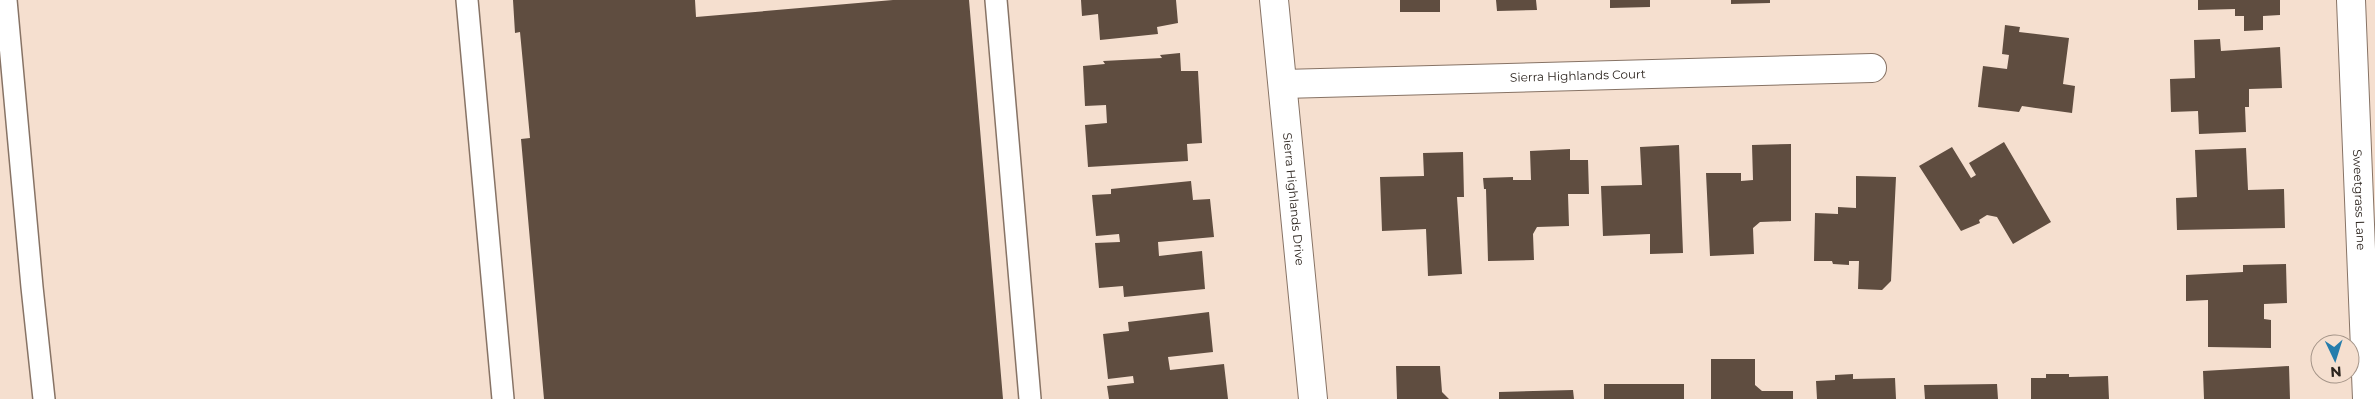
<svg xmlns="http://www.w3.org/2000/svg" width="2375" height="399" font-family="Montserrat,sans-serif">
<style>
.building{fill:#5f4d40}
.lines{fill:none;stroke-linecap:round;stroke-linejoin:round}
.lane-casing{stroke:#877365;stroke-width:24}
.street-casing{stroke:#877365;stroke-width:30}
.lane{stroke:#fff;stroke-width:21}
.street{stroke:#fff;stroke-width:28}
.labels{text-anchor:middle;stroke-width:5;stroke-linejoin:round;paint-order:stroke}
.street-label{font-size:12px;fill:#2b231d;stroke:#f5dfcf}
</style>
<rect width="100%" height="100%" fill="#f5dfcf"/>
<path class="building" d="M513,0H695L696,17L893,0H969L1003,399H544L521,139L530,138L520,32L515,33Z
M1081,0H1176L1178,23L1157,27L1158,34L1100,40L1098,14L1082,16Z
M1400,0H1440V12H1400Z
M1496,0H1536L1537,10L1497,11Z
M1610,0H1650V7L1610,8Z
M1731,0H1770V3L1731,4Z
M2198,0H2280V15L2263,16V30L2244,31V16H2235V9L2198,10Z
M2005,25L2020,27L2019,32L2069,38L2063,84L2075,86L2072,113L2022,106L2019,112L1978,107L1983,66L2007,69L2009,55L2002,54Z
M2220,39L2221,51L2280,47L2282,88L2249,89V107H2245L2246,132L2199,134L2198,111L2171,112L2170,79L2195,78L2194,40Z
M1180,53L1181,71H1198L1202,143L1187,144L1188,161L1088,167L1085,125L1107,123L1106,105L1085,106L1083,66L1105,64L1103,61L1162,58L1160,55Z
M2004,142L2051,222L2013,244L1997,217L1987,215L1979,220L1980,223L1961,231L1919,166L1952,147L1971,178L1976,175L1969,163Z
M1791,144V221L1760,222L1753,228L1754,254L1710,256L1706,173H1741V181L1753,180L1752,145Z
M1679,145L1683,253L1650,254V234L1603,236L1601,186L1642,185L1640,147Z
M2246,148L2248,190L2284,189L2285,228L2177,230L2176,198L2197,197L2195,150Z
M1570,149V160H1588L1589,194H1568L1569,226L1537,227L1533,234L1534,260L1488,261L1486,189H1484L1483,178L1513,177V180H1531L1530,151Z
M1463,152L1464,197H1457L1462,274L1428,276L1426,229L1382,231L1380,177L1424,176L1423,153Z
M1856,176L1896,177L1891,281L1882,290L1858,289L1859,261H1849V265L1833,264L1832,261H1814L1815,213L1838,214V207L1856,208Z
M1191,181L1193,200L1210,199L1214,237L1158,242L1159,256L1202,251L1205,289L1124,297L1123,286L1099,288L1095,243L1120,242L1119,234L1096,236L1092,195L1111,194V189Z
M2286,264L2287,303L2264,304V319L2271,320V348L2208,347V300L2186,301V275L2243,272V265Z
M1209,312L1213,352L1168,357L1170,370L1224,364L1228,399H1109L1107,386L1134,383L1133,376L1108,379L1103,334L1129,331L1128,322Z
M1711,359H1755V385L1762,391H1793V399H1711Z
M1396,366H1440L1442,392L1449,399H1397Z
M2289,366L2290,399H2204L2203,371Z
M1853,374V379L1895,378L1896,399H1817L1816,381L1835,380V375Z
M2046,374H2069V377L2108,376L2109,399H2031V378H2046Z
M1604,384H1684V399H1604Z
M1997,384L1998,399H1925L1924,385Z
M1573,390L1574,399H1499V392Z"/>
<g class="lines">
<g class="lane-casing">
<path id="lane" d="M6,0L32,287L44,399
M467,0L503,399
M996,0L1030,399"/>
</g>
<g class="street-casing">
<g id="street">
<path id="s1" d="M1274,0L1313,399"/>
<path id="s2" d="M2351,0L2367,399"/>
<path id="s3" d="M1283,84L1872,68"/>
</g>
</g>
<use href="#lane" class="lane"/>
<use href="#street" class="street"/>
</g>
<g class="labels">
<g class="street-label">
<text dy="4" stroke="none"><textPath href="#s3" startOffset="295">Sierra Highlands Court</textPath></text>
<text dy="4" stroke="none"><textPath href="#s1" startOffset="200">Sierra Highlands Drive</textPath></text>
<text dy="4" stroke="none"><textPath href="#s2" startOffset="200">Sweetgrass Lane</textPath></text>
</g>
</g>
<g transform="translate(2335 359) rotate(176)"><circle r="24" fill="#f5dfcf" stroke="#a49488"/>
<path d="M0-4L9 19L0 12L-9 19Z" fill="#257dac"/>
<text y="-8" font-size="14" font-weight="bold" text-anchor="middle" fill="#2b231d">N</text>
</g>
</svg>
